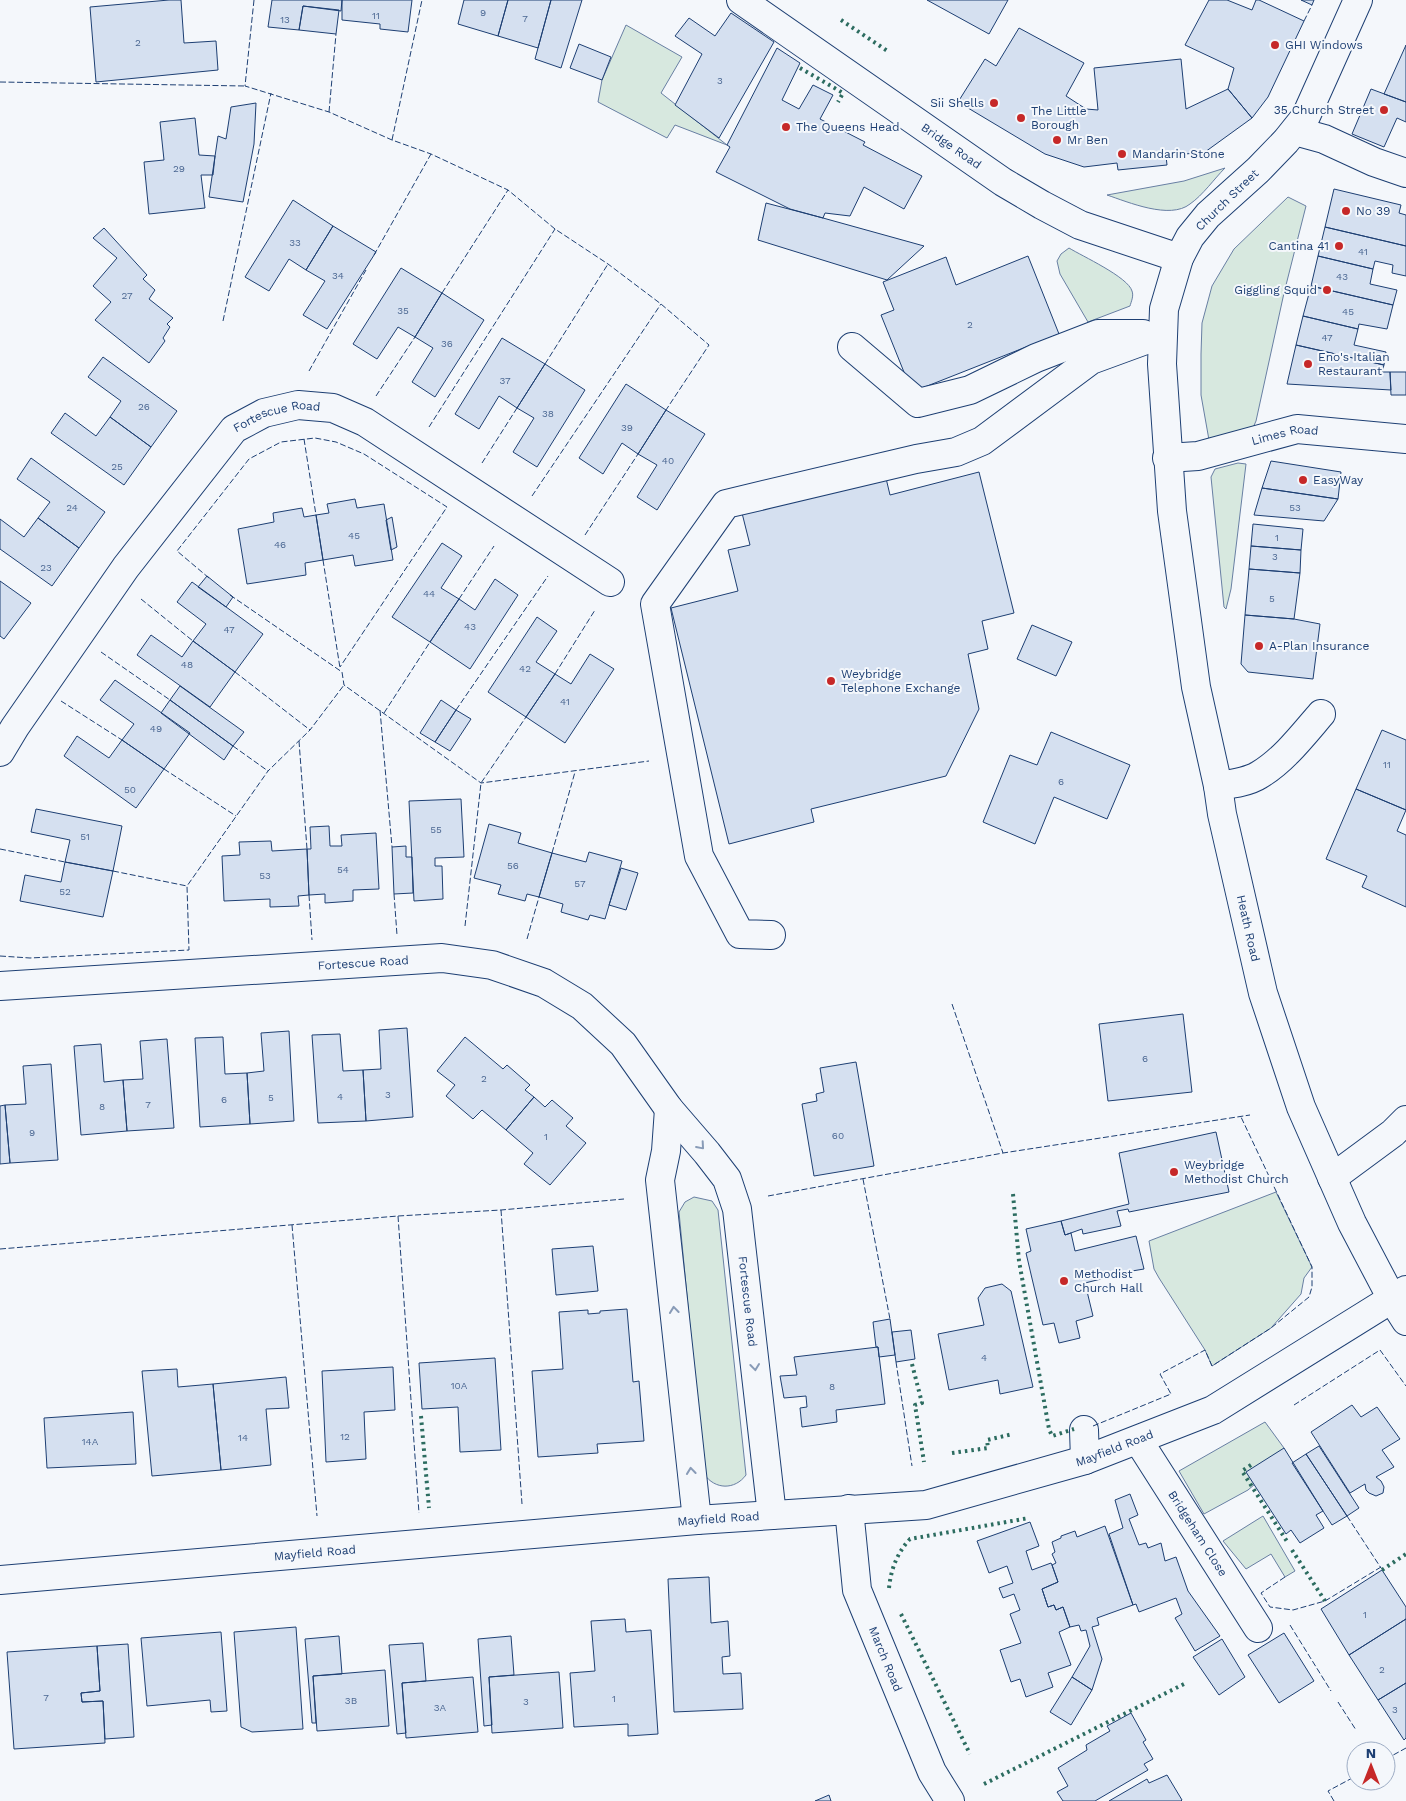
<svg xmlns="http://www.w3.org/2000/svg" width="1406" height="1801" font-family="'Work Sans',sans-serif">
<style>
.green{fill:#d7e8df;stroke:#687fa3}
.building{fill:#d5e0f0;stroke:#1d3f73}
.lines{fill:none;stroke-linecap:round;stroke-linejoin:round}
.minor-casing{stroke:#1d3f73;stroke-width:30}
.major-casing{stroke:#1d3f73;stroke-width:30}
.minor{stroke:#f4f7fb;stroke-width:28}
.major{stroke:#f4f7fb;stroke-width:28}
.hedge{stroke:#2c6c60;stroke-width:4;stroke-dasharray:2.5 4;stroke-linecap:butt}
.fence{stroke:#1d3f73;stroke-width:1;stroke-dasharray:6 2.5;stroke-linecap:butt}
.oneway{stroke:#889bb7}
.poi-dot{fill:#c62828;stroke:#f4f7fb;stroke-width:2}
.labels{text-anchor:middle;stroke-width:4;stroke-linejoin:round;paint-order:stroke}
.number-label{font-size:10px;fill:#4b6792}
.poi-label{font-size:12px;fill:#1d3f73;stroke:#f4f7fb;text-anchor:start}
.street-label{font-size:12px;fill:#1d3f73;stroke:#f4f7fb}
</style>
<rect width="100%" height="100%" fill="#f4f7fb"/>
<path class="green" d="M626,25L682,57L661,93L727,145L675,125L667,138L598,102L602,80Z
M1225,168C1214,179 1203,195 1190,204C1170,220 1128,202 1107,195L1184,181Z
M1288,197L1306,206L1284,293L1256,421L1252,430L1209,440L1201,395V354L1202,323L1212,286L1234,249Z
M1069,248C1082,256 1128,277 1132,291C1134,296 1131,302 1130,306L1088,322L1060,274L1057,261L1061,254Z
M1238,463L1246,464L1231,589L1226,609L1224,607L1211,477L1215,469Z
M1276,1192L1312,1267L1304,1278L1301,1294L1271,1328L1212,1366L1205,1350L1159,1278L1154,1269L1149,1241Z
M694,1197L712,1201L718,1210L746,1475C735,1490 715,1490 704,1474L679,1212L685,1202Z
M1265,1422L1284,1448L1255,1484L1248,1490L1204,1514L1179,1471Z
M1263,1516L1295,1571L1285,1577L1271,1554L1246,1569L1223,1541Z"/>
<path class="building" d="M169,0H181L184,43L216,41L218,70L96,82L90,7Z
M272,0H342L341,11L303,6L299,30L268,27Z
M342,0H412L408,32L380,29V24L342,20Z
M464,0H508L498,36L458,24Z
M508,0H551L538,48L498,36Z
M551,0H582L561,68L535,59Z
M927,0H1008L989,34Z
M1209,0H1227L1252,10L1256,0H1259L1304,21L1268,97L1252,118L1228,89L1234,68L1185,45Z
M1301,0H1314L1312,5Z
M303,6L339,10L336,34L299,30Z
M731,13L774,42L719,138L675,105L702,54L675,36L689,18L715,36Z
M1019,28L1084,63L1066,96L1086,109L1098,110L1094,68L1181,59L1186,109L1228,89L1252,118L1205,152L1166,156L1167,165L1118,170L1117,163L1084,167L1045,154L958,102L985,59L996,66Z
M579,44L611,57L602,80L570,68Z
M1406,45V102L1384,94Z
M777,48L800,63L782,100L799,109L813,85L833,95L820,119L865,142L863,145L922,176L904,209L864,187L850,216L825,213L823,218L790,209L716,172L730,147L727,145Z
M1371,89L1406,102V122L1397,118L1384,147L1352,134Z
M256,103L254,144L243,202L209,197L218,136L226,139L231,107Z
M195,118L199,155L215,156L213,175H201L205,208L149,214L144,162L164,160L160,122Z
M1334,189L1401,205L1399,213L1406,215V246L1325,227Z
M293,200L333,226L306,270L289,259L269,291L245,277Z
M766,203L823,218L924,246L887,280L758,240Z
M333,226L376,252L327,329L303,315L325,281L306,270Z
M1325,227L1406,246V276L1392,273L1393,265L1375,261L1373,269L1318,256Z
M104,228L147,275L143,279L155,290L149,299L173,318L167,324L170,327L163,338L165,341L149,363L95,320L111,302L93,286L117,258L93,238Z
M1028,256L1059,334L912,392L881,315L894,310L883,282L946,257L956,285Z
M1318,256L1373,269L1370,284L1397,290L1393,305L1311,286Z
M401,268L442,293L415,337L398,327L377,359L353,344Z
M1311,286L1393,305L1387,329L1359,324L1358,329L1303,316Z
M442,293L484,320L435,397L412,382L433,348L415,337Z
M1303,316L1358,329L1354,345L1386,352L1384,365L1296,345Z
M502,338L545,364L517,408L499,396L479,429L455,414Z
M1296,345L1384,365L1382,372H1390L1391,390L1287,384Z
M103,357L177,411L151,447L110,417L121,401L88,377Z
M545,364L585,390L537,467L513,452L534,418L517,408Z
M1390,372H1406V395H1391Z
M626,384L666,410L638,454L622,443L603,474L579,458Z
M666,410L705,434L657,510L637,497L657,465L638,454Z
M65,413L96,436L110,417L151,447L124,485L51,433Z
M31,458L105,512L79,548L38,518L50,502L17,479Z
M1271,461L1341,472L1338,499L1262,488Z
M979,472L1014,613L982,621L988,649L968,654L979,709L946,776L811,809L814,822L729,844L671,608L738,591L728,550L750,545L741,509L885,474L890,495Z
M1262,488L1338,499L1324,521L1254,515Z
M355,499L357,508L384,504L393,560L355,566L353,555L323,560L316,515L329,513L327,504Z
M302,508L304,517L316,515L323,560L305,563L306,575L247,584L238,529L274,522L273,513Z
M392,517L397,547L391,550L386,520Z
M38,518L79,548L52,586L0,549V519L24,537Z
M1253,524L1303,529L1301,550L1251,546Z
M442,543L462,556L441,588L459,599L430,642L392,617Z
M1251,546L1301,550L1300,573L1249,569Z
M1249,569L1300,573L1294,619L1245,615Z
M207,576L233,597L226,607L198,587Z
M495,579L518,595L470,669L430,642L459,599L475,610Z
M0,581L31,603L4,639L0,636Z
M192,582L263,634L235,672L193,641L206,624L177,602Z
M1245,615L1294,619L1320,624L1313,679L1248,672L1241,664Z
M537,617L557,631L536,662L555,674L526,717L488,692Z
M1032,625L1072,642L1056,676L1017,659Z
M151,635L182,657L193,641L235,672L210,707L137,655Z
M590,654L614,669L565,743L526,717L555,674L571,684Z
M115,680L190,733L164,769L122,740L134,724L100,700Z
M180,686L244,732L233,746L170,700Z
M170,700L233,746L224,760L161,713Z
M441,700L456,710L435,742L420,733Z
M456,710L471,719L450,751L435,742Z
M1382,730L1406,740V810L1356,789Z
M1051,732L1130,765L1107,819L1054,797L1035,844L983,822L1010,755L1037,765Z
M77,736L109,758L122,740L164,769L136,808L64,756Z
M1356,789L1406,810L1397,831L1406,835V907L1362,887L1367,876L1326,859Z
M461,799L464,857L435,858V866H442L443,899L414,901L409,801Z
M36,809L122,826L113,871L65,862L70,840L31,832Z
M489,824L521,833L518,843L552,853L539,897L527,894L525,901L498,894L501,885L474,878Z
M329,826L330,846H342L341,835L376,833L379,889L353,890V901L325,903V894L309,895L307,849H311L310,827Z
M271,841L272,851L307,849L309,895L298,896L299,906L270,907V899L224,901L222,856L240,855L239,842Z
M406,846V857H412L413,893L394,894L392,847Z
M589,852L622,861L605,919L590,915L588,920L561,912L563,904L539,897L552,853L586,862Z
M65,862L113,871L103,917L20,901L25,875L61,882Z
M621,868L638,873L626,910L609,905Z
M1183,1014L1192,1092L1108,1101L1099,1024Z
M407,1028L413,1117L366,1121L363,1070L381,1069L379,1030Z
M289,1031L294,1121L250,1124L247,1073L264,1071L261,1033Z
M340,1034L343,1071L363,1070L366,1121L318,1123L312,1035Z
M223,1037L225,1074L247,1073L250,1124L200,1127L195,1038Z
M465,1037L503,1069L507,1065L530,1085L525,1090L534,1097L506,1130L482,1110L473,1119L446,1096L455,1085L437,1071Z
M167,1039L174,1128L127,1131L123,1080L143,1079L140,1041Z
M101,1044L104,1082L123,1080L127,1131L81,1135L74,1046Z
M856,1062L874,1166L814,1176L802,1104L817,1101L816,1094L824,1092L820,1068Z
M51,1064L58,1160L10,1163L5,1105L26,1104L23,1066Z
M534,1097L545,1107L552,1100L573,1118L566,1126L586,1143L550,1185L524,1164L533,1153L506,1130Z
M5,1105L10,1163L0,1164V1106Z
M1216,1132L1229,1192L1129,1212L1128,1209L1117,1211L1121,1226L1083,1234L1082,1229L1065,1235L1061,1221L1129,1204L1119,1153Z
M1061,1221L1065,1235L1071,1233L1075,1251L1136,1236L1144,1269L1132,1271L1133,1274L1115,1278L1113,1276L1085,1283L1093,1316L1076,1321L1080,1338L1059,1343L1054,1323L1043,1325L1026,1253L1031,1251L1026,1229Z
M593,1246L598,1291L556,1295L552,1249Z
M1002,1284L1011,1291L1033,1387L1000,1394L998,1380L949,1390L938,1334L984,1325L978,1298L985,1288Z
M627,1309L633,1382L639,1381L644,1441L597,1444L598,1453L538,1457L532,1371L563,1369L559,1312L588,1310V1314L600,1313V1311Z
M890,1319L895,1355L879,1357L878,1347H876L873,1322Z
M911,1330L915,1359L896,1362L892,1332Z
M878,1347L885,1404L836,1410L837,1422L802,1427L800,1408L807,1407L806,1396L784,1398L780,1376L797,1375L794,1357Z
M495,1358L501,1450L460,1452L458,1407L422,1409L419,1363Z
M393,1367L395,1410L364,1412L366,1459L326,1462L322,1371Z
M177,1369L178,1387L213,1384L221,1470L152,1476L142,1371Z
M286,1377L289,1408L266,1409L271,1465L221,1470L213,1384Z
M1352,1405L1361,1417L1377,1407L1400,1439L1382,1450L1394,1467L1376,1477L1381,1481L1384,1487L1383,1493L1376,1496L1369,1493L1366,1490L1365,1484L1350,1493L1311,1432Z
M133,1412L136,1464L47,1468L44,1418Z
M1319,1446L1359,1508L1347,1516L1306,1454Z
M1284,1448L1323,1511L1316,1515L1324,1528L1300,1543L1291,1530L1286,1534L1246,1472Z
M1306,1454L1347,1516L1332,1525L1292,1463Z
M1130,1494L1138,1515L1129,1519L1139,1545L1146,1543L1148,1548L1161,1543L1165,1561L1176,1557L1188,1591L1220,1636L1195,1651L1175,1618L1182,1614L1176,1598L1139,1612L1136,1604L1133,1605L1109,1534L1123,1528L1115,1500Z
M1030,1522L1039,1546L1026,1551L1032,1570L1051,1563L1052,1565L1058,1582L1042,1589L1048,1607L1054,1605L1056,1610L1063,1607L1070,1627L1059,1632L1071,1665L1048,1673L1053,1687L1026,1697L1020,1679L1011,1682L1000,1650L1021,1643L1010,1614L1020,1610L1014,1594L1003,1598L999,1588L1013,1583L1007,1566L989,1573L977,1541Z
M1105,1526L1133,1605L1097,1618L1099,1625L1092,1627L1102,1659L1092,1690L1072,1677L1090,1646L1086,1630L1081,1631L1079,1625L1070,1627L1063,1607L1056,1610L1054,1605L1048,1607L1042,1589L1058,1582L1052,1565L1056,1563L1052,1554L1055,1552L1052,1542L1061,1538V1536L1075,1531L1077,1537Z
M1382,1570L1406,1607V1619L1349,1655L1321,1609Z
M709,1577L711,1623L728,1621L730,1656L722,1657L723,1674L741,1673L743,1709L674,1712L668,1579Z
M625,1619L626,1632L651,1630L658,1734L628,1736V1724L574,1727L570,1673L595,1671L591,1621Z
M1406,1619V1683L1378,1700L1349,1655Z
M296,1627L303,1729L252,1732L241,1727L234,1632Z
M221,1632L227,1711L211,1712L210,1700L147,1706L141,1638Z
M1284,1633L1314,1681L1279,1703L1248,1655Z
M339,1636L342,1674L313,1676L316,1723H312L305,1639Z
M511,1636L514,1675L489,1677L492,1725L484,1726L478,1639Z
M1222,1639L1245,1677L1219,1695L1193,1657Z
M423,1643L426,1681L402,1683L406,1733L397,1734L389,1645Z
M128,1644L134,1737L105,1739L103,1701L82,1702L81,1693L100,1691L97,1646Z
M97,1646L100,1691L81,1693L82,1702L103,1701L105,1743L14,1749L7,1652Z
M385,1670L389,1726L317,1731L313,1676Z
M559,1672L563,1728L492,1733L489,1677Z
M473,1677L478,1732L406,1738L402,1683Z
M1072,1677L1092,1690L1071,1725L1050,1712Z
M1406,1683V1738L1404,1740L1378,1700Z
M1131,1713L1146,1740L1143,1742L1153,1759L1144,1764L1148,1770L1095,1801H1063L1057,1792L1068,1786L1058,1768L1087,1750L1086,1745L1110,1731L1107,1726Z
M1167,1775L1182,1800L1181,1801H1109L1147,1779L1149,1783Z
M829,1795L831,1801H815Z"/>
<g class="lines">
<g class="minor-casing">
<g id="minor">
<path id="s1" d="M741,0L1003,182L1042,205L1080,225L1179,258"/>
<path d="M1295,131L1324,139L1374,162L1406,173"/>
<path d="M852,347L918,403L970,390L1036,358L1098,334H1143"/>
<path id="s2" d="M1167,458L1198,456L1297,429L1406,439"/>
<path id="s3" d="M0,752L15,727L126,567L234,429L264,413L298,405L333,408L365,422L610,582"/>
<path d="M1218,786C1231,784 1248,782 1259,775C1283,761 1303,735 1321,714"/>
<path d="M771,935L740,934L699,856L655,604L726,504L916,459L956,452L982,441L1091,360L1162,334"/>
<path id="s4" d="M0,986L442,958L492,965L544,983L582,1006L623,1044L669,1109L707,1153L727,1179L737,1209L772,1515"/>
<path d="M669,1109L666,1151L660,1180L697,1520"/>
<path d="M1332,1178L1393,1133L1406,1120"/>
<path d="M1084,1430L1085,1460"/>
<path id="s5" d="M1138,1440L1258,1628"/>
<path id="s6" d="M849,1509L857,1590L932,1772L950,1801"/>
<path id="s7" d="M0,1580L697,1520L926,1505L1085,1460L1213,1410L1406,1290"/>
</g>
</g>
<g class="major-casing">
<g id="major">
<path id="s8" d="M1358,0L1306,116L1286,141L1258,170L1208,215L1190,237L1179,258L1164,309L1162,364L1172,511L1196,687L1218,786L1222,814L1263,993L1301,1107L1352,1223L1392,1299L1406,1321"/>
</g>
</g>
<use href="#minor" class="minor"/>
<use href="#major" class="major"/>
<path class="hedge" d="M841,20L889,52
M800,68L843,93L838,102
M1013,1194L1019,1261L1049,1429L1052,1436L1074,1429
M912,1364L922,1403L915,1405L924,1462
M421,1416L429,1508
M952,1453L988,1448L987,1440L1013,1434
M1251,1465L1242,1471L1288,1543
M1292,1550L1325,1601
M1382,1570L1406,1554
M889,1588C891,1569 897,1553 910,1539L1029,1518
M901,1614L970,1754
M984,1784L1184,1684"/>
<path class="fence" d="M254,0L245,86L329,112L392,140L431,154L508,190L555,229L608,264L661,304L709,345L666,410
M1304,21L1312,5
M0,82L245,86
M329,112L336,34
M392,140L422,0
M374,255L431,154
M442,293L508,190
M223,321L271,93
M545,364L608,264
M309,371L366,270
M376,396L415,337
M429,427L555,229
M304,439L316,515
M482,463L517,408
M532,496L661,304
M585,535L638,454
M323,560L340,668
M209,578L177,551L249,459L281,442L315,438L336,442L364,454L447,507L340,667
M230,595L342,672L344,685L481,783L649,761
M141,599L193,641
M459,599L494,546
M101,652L170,700
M235,672L310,730
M555,674L595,610
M61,701L122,740
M380,710L392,847
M456,710L548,576
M384,713L430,642
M299,741L307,849
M233,746L268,771
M164,769L236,816
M0,849L65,862
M552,853L575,772
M113,871L187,886
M394,894L397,935
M309,895L312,940
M465,926L481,783L526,717
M527,939L539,897
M0,956L30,958L189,950L187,886L268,771L310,730L344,685
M952,1004L1003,1153
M863,1179L890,1319
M768,1196L1003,1153L1250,1115
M501,1210L522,1504
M398,1216L419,1513
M292,1225L317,1516
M0,1249L398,1216L501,1210L624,1199
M896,1362L912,1466
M1294,1405L1380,1350L1406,1386
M1093,1426L1171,1394L1160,1374L1205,1350L1212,1366L1271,1328L1309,1297L1312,1287V1267L1241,1117
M1347,1516L1381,1568
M1285,1577L1261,1593L1270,1607L1293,1610L1325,1601L1381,1567
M1290,1625L1331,1691
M1338,1702L1356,1730
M1386,1759L1406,1748
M1334,1801L1328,1791L1356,1776"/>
</g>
<defs><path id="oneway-chevron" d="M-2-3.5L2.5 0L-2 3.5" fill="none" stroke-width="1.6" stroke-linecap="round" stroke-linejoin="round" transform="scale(1.25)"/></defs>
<g class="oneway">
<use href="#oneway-chevron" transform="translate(701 1146) rotate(49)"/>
<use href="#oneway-chevron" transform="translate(674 1310) rotate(-96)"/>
<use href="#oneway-chevron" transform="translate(755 1367) rotate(83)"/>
<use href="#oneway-chevron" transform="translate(691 1471) rotate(-96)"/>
</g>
<g class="poi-dot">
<circle cx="1275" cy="45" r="5"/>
<circle cx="994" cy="103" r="5"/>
<circle cx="1384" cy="110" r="5"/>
<circle cx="1021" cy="118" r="5"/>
<circle cx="786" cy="127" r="5"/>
<circle cx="1057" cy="140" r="5"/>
<circle cx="1122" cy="154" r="5"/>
<circle cx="1346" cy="211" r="5"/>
<circle cx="1339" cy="246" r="5"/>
<circle cx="1327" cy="290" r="5"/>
<circle cx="1308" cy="364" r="5"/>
<circle cx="1303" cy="480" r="5"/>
<circle cx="1259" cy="646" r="5"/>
<circle cx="831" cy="681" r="5"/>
<circle cx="1174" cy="1172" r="5"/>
<circle cx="1064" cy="1281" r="5"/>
</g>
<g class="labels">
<g class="number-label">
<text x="483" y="16">9</text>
<text x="376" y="19">11</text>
<text x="525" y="22">7</text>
<text x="285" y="23">13</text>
<text x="138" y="46">2</text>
<text x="720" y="84">3</text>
<text x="179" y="172">29</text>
<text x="295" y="246">33</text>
<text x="1363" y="255">41</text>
<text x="338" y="279">34</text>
<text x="1342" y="280">43</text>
<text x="127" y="299">27</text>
<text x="403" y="314">35</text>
<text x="1348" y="315">45</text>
<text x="970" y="328">2</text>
<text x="1327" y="341">47</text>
<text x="447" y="347">36</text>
<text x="505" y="384">37</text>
<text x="144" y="410">26</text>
<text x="548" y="417">38</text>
<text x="627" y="431">39</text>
<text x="668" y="464">40</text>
<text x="117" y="470">25</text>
<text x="72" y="511">24</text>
<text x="1295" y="511">53</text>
<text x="354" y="539">45</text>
<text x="1277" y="541">1</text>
<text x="280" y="548">46</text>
<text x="1275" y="560">3</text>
<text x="46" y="571">23</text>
<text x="429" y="597">44</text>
<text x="1272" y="602">5</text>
<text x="470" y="630">43</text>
<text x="229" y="633">47</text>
<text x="187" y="668">48</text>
<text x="525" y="672">42</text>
<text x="565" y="705">41</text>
<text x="156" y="732">49</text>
<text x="1387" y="768">11</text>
<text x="1061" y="785">6</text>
<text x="130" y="793">50</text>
<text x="436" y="833">55</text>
<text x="85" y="840">51</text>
<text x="513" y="869">56</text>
<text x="343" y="873">54</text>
<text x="265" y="879">53</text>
<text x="580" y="887">57</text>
<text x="65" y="895">52</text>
<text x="1145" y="1062">6</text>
<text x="484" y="1082">2</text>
<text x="388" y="1098">3</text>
<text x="340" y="1100">4</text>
<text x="271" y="1101">5</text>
<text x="224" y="1103">6</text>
<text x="148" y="1108">7</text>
<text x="102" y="1110">8</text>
<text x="32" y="1136">9</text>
<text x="838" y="1139">60</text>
<text x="546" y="1140">1</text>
<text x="984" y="1361">4</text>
<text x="459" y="1389">10A</text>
<text x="832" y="1390">8</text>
<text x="345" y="1440">12</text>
<text x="243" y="1441">14</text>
<text x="90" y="1445">14A</text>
<text x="1365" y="1618">1</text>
<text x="1382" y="1673">2</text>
<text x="46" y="1701">7</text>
<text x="614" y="1702">1</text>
<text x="351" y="1704">3B</text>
<text x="526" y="1705">3</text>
<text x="440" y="1711">3A</text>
<text x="1395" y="1713">3</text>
</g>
<g class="poi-label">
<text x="1285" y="49">GHI Windows</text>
<text x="984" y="107" text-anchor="end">Sii Shells</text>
<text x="1374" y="114" text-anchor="end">35 Church Street</text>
<text x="1031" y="115">The Little<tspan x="1031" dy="14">Borough</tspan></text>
<text x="796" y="131">The Queens Head</text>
<text x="1067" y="144">Mr Ben</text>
<text x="1132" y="158">Mandarin Stone</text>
<text x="1356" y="215">No 39</text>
<text x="1329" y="250" text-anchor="end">Cantina 41</text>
<text x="1317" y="294" text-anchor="end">Giggling Squid</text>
<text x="1318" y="361">Eno's Italian<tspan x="1318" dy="14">Restaurant</tspan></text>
<text x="1313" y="484">EasyWay</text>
<text x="1269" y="650">A-Plan Insurance</text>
<text x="841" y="678">Weybridge<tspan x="841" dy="14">Telephone Exchange</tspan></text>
<text x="1184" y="1169">Weybridge<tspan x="1184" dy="14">Methodist Church</tspan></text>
<text x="1074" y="1278">Methodist<tspan x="1074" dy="14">Church Hall</tspan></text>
</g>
<g class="street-label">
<text dy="4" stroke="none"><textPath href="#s1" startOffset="256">Bridge Road</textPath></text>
<text transform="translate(1227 200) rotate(-44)" y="4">Church Street</text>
<text dy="4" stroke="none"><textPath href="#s3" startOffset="445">Fortescue Road</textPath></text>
<text dy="4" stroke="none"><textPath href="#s2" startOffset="121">Limes Road</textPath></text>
<text dy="4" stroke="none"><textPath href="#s8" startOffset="999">Heath Road</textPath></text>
<text dy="4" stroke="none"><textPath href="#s4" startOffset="364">Fortescue Road</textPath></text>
<text dy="4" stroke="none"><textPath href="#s4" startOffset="944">Fortescue Road</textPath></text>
<text dy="4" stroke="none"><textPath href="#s7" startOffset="1126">Mayfield Road</textPath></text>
<text dy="4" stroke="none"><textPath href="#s7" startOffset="721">Mayfield Road</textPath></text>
<text dy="4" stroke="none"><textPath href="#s5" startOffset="111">Bridgeham Close</textPath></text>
<text dy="4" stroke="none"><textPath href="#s7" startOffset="316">Mayfield Road</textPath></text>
<text dy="4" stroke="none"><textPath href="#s6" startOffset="156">March Road</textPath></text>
</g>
</g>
<g transform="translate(1371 1766)"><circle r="24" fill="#f4f7fb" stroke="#9eadc5"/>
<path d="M0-4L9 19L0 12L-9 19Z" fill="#c62828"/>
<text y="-8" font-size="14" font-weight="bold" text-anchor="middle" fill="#1d3f73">N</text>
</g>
</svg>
